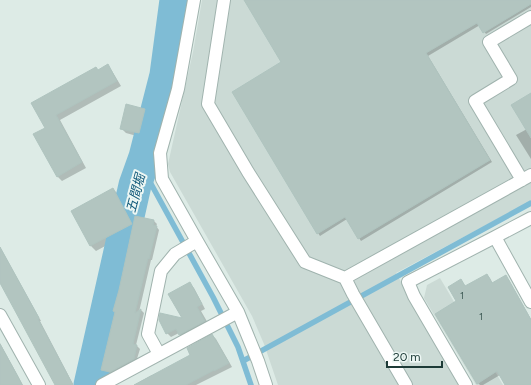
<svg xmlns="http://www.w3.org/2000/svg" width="531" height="385" viewBox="0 0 531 385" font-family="Figtree,'Noto Sans JP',sans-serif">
<rect width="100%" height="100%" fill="#ddebe6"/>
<path fill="#cbdad5" d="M202,0H531V201L396,273L459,385H278L264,344L252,316L170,172L168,164L193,52Z
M440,278L503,385H476L424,298L427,285Z"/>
<path fill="#0003" d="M245,0H531V7L486,34L480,25L428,56L492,162L361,241L359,238L347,219L320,236L318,233L283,62Z
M108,66L112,71L121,86L60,120L86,168L62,181L57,176L46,128L32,103Z
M531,96V159L516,135L527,129Z
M144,109L149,114L144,138L126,133L121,128Z
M113,189L118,194L134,225L154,221L157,224L156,226L159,230L152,260H151L139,312L141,310L144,313L136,345L140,349L136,362L114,375L105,373L102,370L133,231L96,251L91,246L72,211Z
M0,247L41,321H40L73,384L72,385H57L0,281Z
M487,275L490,278L493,284L506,277L509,280L531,319V385H506L500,375L483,385H480L478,383L458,301L461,280L466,287Z
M190,284L194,288L205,309L201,311L209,325L184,339L179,333L171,337L167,333L184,320Z
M212,335L216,339L232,367L196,385H134L152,375L153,376L192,355Z
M0,343L23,385H5L0,377Z"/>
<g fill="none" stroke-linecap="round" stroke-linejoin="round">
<path stroke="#7fbcd5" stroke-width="5.5" d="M145,157V169L150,182L213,297L238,347L251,385
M243,361L531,203"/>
<path stroke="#7fbcd5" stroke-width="33" d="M90,385L135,185L145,157L166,75L176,0"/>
</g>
<path fill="#b2c5c0" stroke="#afc4bf" d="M244,0H531V4L483,33L477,23L426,53L490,160L358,239L345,217L317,234L232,92L281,62Z
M108,64L117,81L56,115L82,162L57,177L33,134L45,128L31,103L96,67L98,70Z
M531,93V138L511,105Z
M126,104L145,109L139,133L120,129Z
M113,188L132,224L90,246L71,211Z
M135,216L154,220L153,225L157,226L149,259L148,258L135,313L141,309L133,344L137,345L134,359L110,372L101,370L115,312L113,311L119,290Z
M0,247L39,318L38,319L73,385H55L20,320L0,283Z
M487,274L492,283L506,275L531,320V385H505L497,371L477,384L435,314L456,301L448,287L461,279L465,286Z
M190,282L202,304L197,307L205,321L179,335L176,329L166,334L159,320L160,313L182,318L168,294Z
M212,334L229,363L214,371V370L186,385H134L190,355L187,348Z
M0,344L17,375L22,385H0Z"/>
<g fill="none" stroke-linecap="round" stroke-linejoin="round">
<defs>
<path id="minor" d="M194,0L178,89L160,153L162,179L197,241L238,312L258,361L266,385
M224,0L208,104L248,172L305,262L345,278L353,294L406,385
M522,180L475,101L511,79L489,42L531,17
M531,218L495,237L531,302
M345,278L531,175
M0,315L39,385
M159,354L148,334L161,271L175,254L197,241
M102,385L238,312
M466,385L414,296L408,282L495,237"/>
</defs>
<use href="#minor" stroke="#a0b3ae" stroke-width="14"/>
<use href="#minor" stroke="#fff" stroke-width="12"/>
</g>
<g text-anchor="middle" stroke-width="4" stroke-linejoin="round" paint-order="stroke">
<g font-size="10" fill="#425e59">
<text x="462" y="299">1</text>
<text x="481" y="320">1</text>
</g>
<g font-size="13" font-style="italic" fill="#135b7b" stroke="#edf7f4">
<text transform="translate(135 193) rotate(-75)" y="5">五間堀</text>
</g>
</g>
<path d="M387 361v6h55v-6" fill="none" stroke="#1d3b37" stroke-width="2"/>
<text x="393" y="361" font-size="12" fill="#1d3b37" stroke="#edf7f4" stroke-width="3" paint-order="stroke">20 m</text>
</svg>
